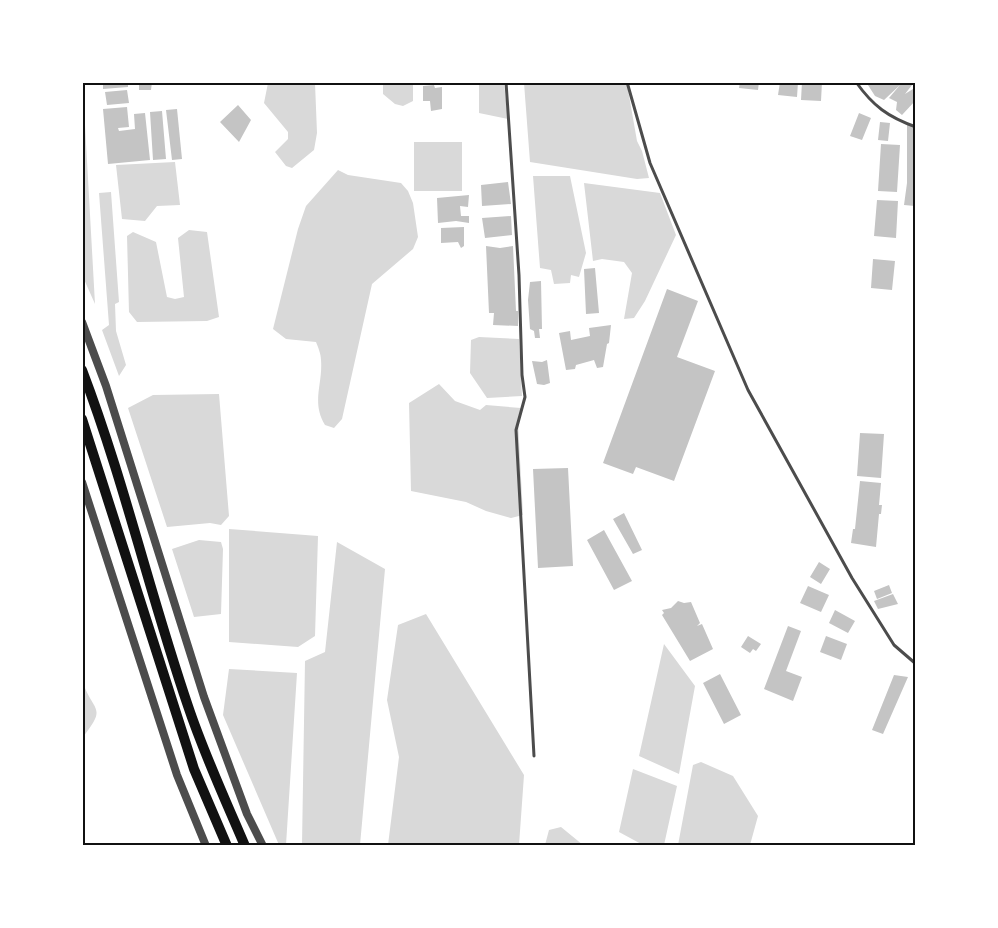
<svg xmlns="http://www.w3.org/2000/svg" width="998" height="928" viewBox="0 0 998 928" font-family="'Open Sans',sans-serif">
<rect width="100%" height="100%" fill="#fff"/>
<path fill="#d9d9d9" d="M620,82L627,84L637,141L642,151L649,178L637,179L530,162L524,83Z
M268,83H315L317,133L314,150L292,168L286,166L275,152L288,139V132L264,103Z
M383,83H413V101L403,106L395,104L383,94Z
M479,83H504L508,119L479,113Z
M82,89H83L95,304L83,277Z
M414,142H462V191H414Z
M175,162L180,205L157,206L145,221L122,219L116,165Z
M338,170L348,175L401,183L408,191L413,203L418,237L413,249L372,284L342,419L334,428L325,425C311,402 323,384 321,360C321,354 318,347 316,342L286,339L273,329L298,229L306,206Z
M533,176H570L586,253L579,277L571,275L570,283L554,284L551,270L540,268Z
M584,183L660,193L676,235L645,301L634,318L624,319L632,273L624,262L602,259L593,261Z
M111,192L119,302L115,304L116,331L126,365L119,376L102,330L109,325L99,193Z
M189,230L207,232L219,317L207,321L137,322L129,312L127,236L133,232L156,242L167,297L175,299L184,297L178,238Z
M479,337L519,339L522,396L487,398L470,373L471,340Z
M439,384L455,401L480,410L486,405L521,408L518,422L523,515L511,518L486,511L466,502L411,491L409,403Z
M219,394L229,516L221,525L210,523L167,527L128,408L153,395Z
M229,529L318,536L315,636L298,647L229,642Z
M199,540L221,542L223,549L221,614L194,617L172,549Z
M337,542L385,569L360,845H302L305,661L325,652Z
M426,614L524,775L519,845H388L399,757L387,700L398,625Z
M664,644L695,686L679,774L639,756Z
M229,669L297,673L286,845H279L223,715Z
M83,683C94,713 107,706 83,737Z
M701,762L733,776L758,816L750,845H678L693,765Z
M633,769L677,786L664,845H643L619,832Z
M561,827L583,845H545L549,830Z"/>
<path fill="#c4c4c4" d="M103,82H128V87L103,89Z
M139,82H152L151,90H139Z
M740,82H759L758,90L739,88Z
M780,82H798L797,97L778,95Z
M802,82H822L821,101L801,100Z
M866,82H902L912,85L905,94L913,89L915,94V101L902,115L896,110L897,102L889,98L900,85L884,100L875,96Z
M434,85L435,88L442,87V109L431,111L430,101H423V86Z
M127,90L129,103L107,105L105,92Z
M238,105L251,120L239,142L220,122Z
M127,107L129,127L118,128L119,131L135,129L134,114L145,113L150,160L108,164L103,109Z
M177,109L182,159L172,160L166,110Z
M162,111L166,159L153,160L150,112Z
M859,113L871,118L862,140L850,136Z
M880,122L890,123L888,141L878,140Z
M907,124L915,127V206L904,205L907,183Z
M881,144L900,145L897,192L878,191Z
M508,182L511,204L482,206L481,185Z
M469,195L468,207L460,206L461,216H469V223L456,221L438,223L437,198Z
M877,200L898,201L896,238L874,236Z
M511,216L512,235L485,238L482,218Z
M464,227V246L461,248L458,242L441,243V228Z
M486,246L500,248L513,246L516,311H518V326L493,325L494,313H489Z
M873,259L895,261L892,290L871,288Z
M595,268L599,313L586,314L584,269Z
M541,281L542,329H539L540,338H535L534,331L530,329L528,300L530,282Z
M667,289L698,301L677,357L715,371L674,481L636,467L633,474L603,463Z
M611,325L609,343L607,344L603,367L597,368L594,360L576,365L575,369L566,370L559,333L570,331L571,340L590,336L589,328Z
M547,360L550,383L544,385L537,384L532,361L542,362Z
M860,433L884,434L881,478L857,476Z
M568,468L573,566L538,568L533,469Z
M860,481L881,483L879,505H882L881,514H879L876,547L851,543L853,529H855Z
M624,513L642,550L633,554L613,519Z
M604,530L632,581L614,590L587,540Z
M819,562L830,569L821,584L810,577Z
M889,585L892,593L877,599L874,591Z
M808,586L829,595L821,612L800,603Z
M893,594L898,604L878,609L874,601Z
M678,601L684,603L691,602L700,623L697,626L702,624L713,649L690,661L662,615L664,613L662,610L671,608Z
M835,610L855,621L848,633L829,623Z
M788,626L801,631L786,671L802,677L793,701L764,689Z
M748,636L761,644L756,651L753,649L750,653L741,647Z
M826,636L847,644L841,660L820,652Z
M720,674L741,715L724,724L703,683Z
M894,675L908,677L883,734L872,730Z"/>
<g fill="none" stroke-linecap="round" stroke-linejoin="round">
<path stroke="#4c4c4c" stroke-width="3" d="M506,82L519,275L522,375L525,397L516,430L534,756
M627,82L650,163L748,390L852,578L894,645L916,664
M856,82C873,106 888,117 916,127"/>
<path stroke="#4c4c4c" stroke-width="8" d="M82,322L106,386L204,697L247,814L263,846
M82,482L177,775L206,846"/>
<path stroke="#111" stroke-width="10" d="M82,370C124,480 150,595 188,706C204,754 225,799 245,846
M82,419L194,769L227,846"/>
</g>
<rect width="998" height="928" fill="none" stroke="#ffffff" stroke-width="168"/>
<rect x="84" y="84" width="830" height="760" fill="none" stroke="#111" stroke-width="2"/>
</svg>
